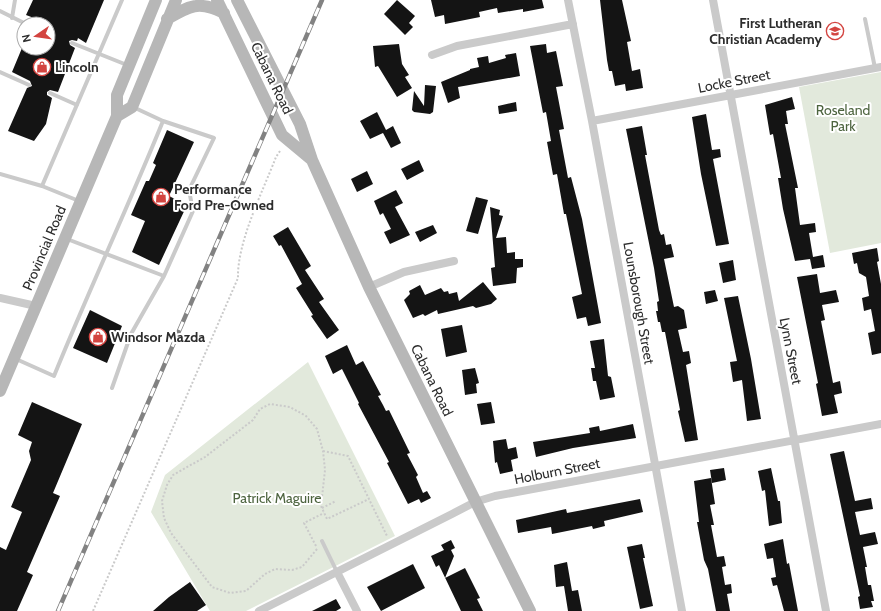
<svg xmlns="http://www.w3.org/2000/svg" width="881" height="611" viewBox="0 0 881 611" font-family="Cabin,sans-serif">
<rect width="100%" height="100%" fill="#fff"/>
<path fill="#e2e9dc" d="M881,72V243L830,253L799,87Z
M308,362L395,536L246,611H210L151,512L165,475Z"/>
<path fill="#141414" d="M33,0H104L86,43L78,38L77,41L72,40L69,41L70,45L75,48L58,92L50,90L47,92V95L52,98L46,124L34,141L8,131L27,88L32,86L30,81L12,72L22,48H48V24H32L34,18L26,15Z
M397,0L415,16L409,23L413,27L405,35L384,14Z
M431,0H542L544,8L523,12V9L498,13L497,8L479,12L480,17L445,24L444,15L435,17Z
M600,0H622L631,41L627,42L632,71L640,69L643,88L626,91L625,84L615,86L612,71H609L607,60Z
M399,44L402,64L409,75L405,77L412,88L397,97L378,66L375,67L373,46Z
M546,44L547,53L556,51L563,86L556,87L564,129L559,130L568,178L571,177L582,219L601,323L588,326L586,317L577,319L572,297L582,294L566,214H564L557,174L553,175L547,142L551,141L546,112L543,113L530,46Z
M516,53L520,76L458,87L460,98L448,103L441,82L470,70V69L479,67L477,58L488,56L489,63L506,58L505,55Z
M425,85L436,86L433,112L430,114L414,112L412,110L414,91L424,106Z
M792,97L795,109L786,111L788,124H785L798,188H795L800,225L815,223L816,232L809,233L813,257L823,255L825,267L812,269L810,259L795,261L783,209L778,178H781L773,134L770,135L765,105Z
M516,102L517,111L499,114L498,106Z
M377,112L386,130L393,126L401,143L391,148L383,133L370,139L360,121Z
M706,114L712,150L720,149L721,157L713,159L729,244L716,246L701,174L692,117Z
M642,126L647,155H645L659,230L661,235L664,234L666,245L671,244L674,257L664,259L674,307L678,306L684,310L687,328L678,330L683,352L689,351L691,363L686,365L698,440L685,442L678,411L680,410L665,332H662L660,322H658L656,311H658L657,302L659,301L654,268L626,129Z
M167,130L194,142L169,196L187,205L159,265L132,252L145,221L131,215L146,181H149L156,165L153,163Z
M419,160L424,171L407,180L401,169Z
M367,171L373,184L357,192L351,179Z
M396,190L403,203L395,207L410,235L390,244L384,232L391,229L383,213L380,215L374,201Z
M476,197L488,200L478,234L466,231Z
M490,207L500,210L499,215L503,216L496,238L506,237L507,253L515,252V259H523V267L517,268L516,283L493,286L491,268L495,267Z
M433,225L437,233L420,242L415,232Z
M288,227L311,266L305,270L324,299L319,302L339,330L327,339L311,316L313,315L296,288L302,284L281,245L279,246L273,236Z
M877,248L879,261L877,262L881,284V353L872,355L868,333L875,331L871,309L864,311L862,298L869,296L866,277L859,273L857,263L854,264L852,253Z
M733,260L736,280L723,283L719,263Z
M817,274L820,293L836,290L839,302L822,305L825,320L821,321L833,383L840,381L842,393L834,395L838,413L822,416L816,384L818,383L797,277Z
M483,282L497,299L491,304L476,308L473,306L438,314L437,310L425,316L423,314L413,318L404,300L410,294L409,291L420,285L425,295L441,288L444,292L448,291L449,294L457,292L459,301Z
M715,290L718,301L706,304L704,292Z
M738,296L751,359L761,419L747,421L742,380L733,382L730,362L737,361L724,298Z
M90,310L122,326L107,363L73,348Z
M462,325L467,352L446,357L441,329Z
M604,339L608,376L611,377L615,397L600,400L596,381H593L591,368H595L590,341Z
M347,345L356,365L363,361L381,395L378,396L383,405L386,411L389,410L410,453L407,454L418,475L416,477L423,493L427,491L431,498L421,503L419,499L408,504L387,463L389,462L358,404L359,403L342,369L333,374L325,356Z
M475,368L479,383L476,384L477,393L465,395L462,370Z
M32,402L82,424L53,493L60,496L27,572L33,575L17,611H0V547L6,550L22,512L11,507L31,460L29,451L32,442L18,435Z
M491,402L495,423L481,425L477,404Z
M633,424L636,438L573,448L536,457L533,442L590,433L589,428L599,426L600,431Z
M506,439L508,449L516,447L518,458L511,460L513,471L500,474L497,462L495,463L493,441Z
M844,451L855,501L871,498L873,509L855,512L860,535L875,532L878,544L863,547L867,567H865L868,585H871L874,601H871L873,607L860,609L858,597L860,596L830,454Z
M724,468L726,480L712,483L710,470Z
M771,468L778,501H780L782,523L769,526L765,490L762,491L758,471Z
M711,478L715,504L710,505L714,525H711L717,557L724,556L726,566L722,567L725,585L731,584L732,593L727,594L730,611H716L708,569L704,560L697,522H699L694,481Z
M640,499L643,512L604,521L605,526L593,529L592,526L552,534L551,527L518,533L516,520L566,509L567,513Z
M783,539L787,564L789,563L798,611H784L777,585L773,586L771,578L776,577L773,558L767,559L764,544Z
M451,540L455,548L451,550L454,556L445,578L465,568L480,598L477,599L483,611H461L439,565L436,567L431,556L444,550L441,545Z
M642,544L645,558H643L653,606L640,609L627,547Z
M567,562L572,591L578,590L582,611H568L564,586L556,587L554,565Z
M413,564L425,588L381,611L367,587Z
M190,582L206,605L197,611H153L169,597Z
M336,599L341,608L336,611H312Z"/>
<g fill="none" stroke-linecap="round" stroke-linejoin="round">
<path stroke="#cacaca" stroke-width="2" stroke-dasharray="2 2" stroke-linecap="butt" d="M323,451L348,456L387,536
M322,508L336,501
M316,546L304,523L324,513
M317,549L302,567L292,570L275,569L265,574L246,591L230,593L212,587L171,533L164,518L162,501L167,485L173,475L205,457L253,420L260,409L270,404L290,407L306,416L317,429L323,451L325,470L321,506L327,519L369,499
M93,611L238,278C237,242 263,191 276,157L280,151"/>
<path stroke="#cacaca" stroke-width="4" d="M0,11L26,24
M12,18L15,0
M865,19L875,68
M72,43L127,65
M0,72L29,85
M50,93L77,105
M0,174L42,186L79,201
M42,186L122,0
M67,239L164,276
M16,359L54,376C89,290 128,207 163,121
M112,388L131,334L164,276L193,211L189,190L214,138L163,121L133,107
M322,541L337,572"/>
<path stroke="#cacaca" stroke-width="8" d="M568,0L592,121L682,611
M713,0L826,611
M432,55L457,46L573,24
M592,121L881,67
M369,287L404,272L454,261
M0,298L36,306
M337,572L357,611
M259,611L452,514L475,502L495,496L881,424"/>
<path stroke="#b7b7b7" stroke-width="12" d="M217,0L282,135L312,160
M237,0L300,124L312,160L369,287L530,611
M167,19C189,6 199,0 224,13
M117,116L132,107L176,0
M0,391L117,116V95L156,0"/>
<defs>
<path id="rail" d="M58,611L322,0"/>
</defs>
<use href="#rail" stroke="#828282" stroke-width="4.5"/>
<use href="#rail" stroke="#fff" stroke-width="3" stroke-dasharray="9" stroke-linecap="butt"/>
</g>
<defs>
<symbol id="school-ring" viewBox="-11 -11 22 22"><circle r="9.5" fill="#fff" stroke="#d34440" stroke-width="1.5"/><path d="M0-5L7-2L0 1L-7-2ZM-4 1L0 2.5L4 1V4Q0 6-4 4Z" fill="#d34440"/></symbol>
<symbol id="shop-ring" viewBox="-11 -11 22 22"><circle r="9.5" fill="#fff" stroke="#d34440" stroke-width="1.5"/><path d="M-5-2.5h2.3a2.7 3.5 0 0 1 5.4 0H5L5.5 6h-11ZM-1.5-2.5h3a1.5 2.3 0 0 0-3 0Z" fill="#d34440"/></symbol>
</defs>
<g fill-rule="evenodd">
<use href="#school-ring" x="825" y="21" width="20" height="20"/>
<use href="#shop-ring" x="32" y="57" width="20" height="20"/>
<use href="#shop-ring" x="151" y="187" width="20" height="20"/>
<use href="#shop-ring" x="88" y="327" width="20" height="20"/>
</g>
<g text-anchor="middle" stroke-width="4" stroke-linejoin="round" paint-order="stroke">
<g font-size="14" font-weight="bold" fill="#2d2d2d" stroke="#fff" text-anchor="start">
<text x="822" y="28" text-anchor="end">First Lutheran<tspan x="822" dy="16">Christian Academy</tspan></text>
<text x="55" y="72">Lincoln</text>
<text x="174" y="194">Performance<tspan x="174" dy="16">Ford Pre-Owned</tspan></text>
<text x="111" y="342">Windsor Mazda</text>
</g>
<g font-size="14" fill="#2d2d2d" stroke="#fff">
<text transform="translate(272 78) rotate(64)" y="5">Cabana Road</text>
<text transform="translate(734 81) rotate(-11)" y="5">Locke Street</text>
<text transform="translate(44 248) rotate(-67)" y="5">Provincial Road</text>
<text transform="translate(639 303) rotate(80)" y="5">Lounsborough Street</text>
<text transform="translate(791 351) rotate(79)" y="5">Lynn Street</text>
<text transform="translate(432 380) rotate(64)" y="5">Cabana Road</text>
<text transform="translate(557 471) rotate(-11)" y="5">Holburn Street</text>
</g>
<g font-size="14" fill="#4d643f" stroke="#fff">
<text x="843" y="115">Roseland<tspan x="843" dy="16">Park</tspan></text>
<text x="277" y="503">Patrick Maguire</text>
</g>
</g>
<g transform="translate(36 36) rotate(257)"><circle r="19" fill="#ffffff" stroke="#ababab"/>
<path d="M0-3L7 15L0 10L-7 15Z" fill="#d34440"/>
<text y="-6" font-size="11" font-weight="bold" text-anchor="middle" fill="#2d2d2d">N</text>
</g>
</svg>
